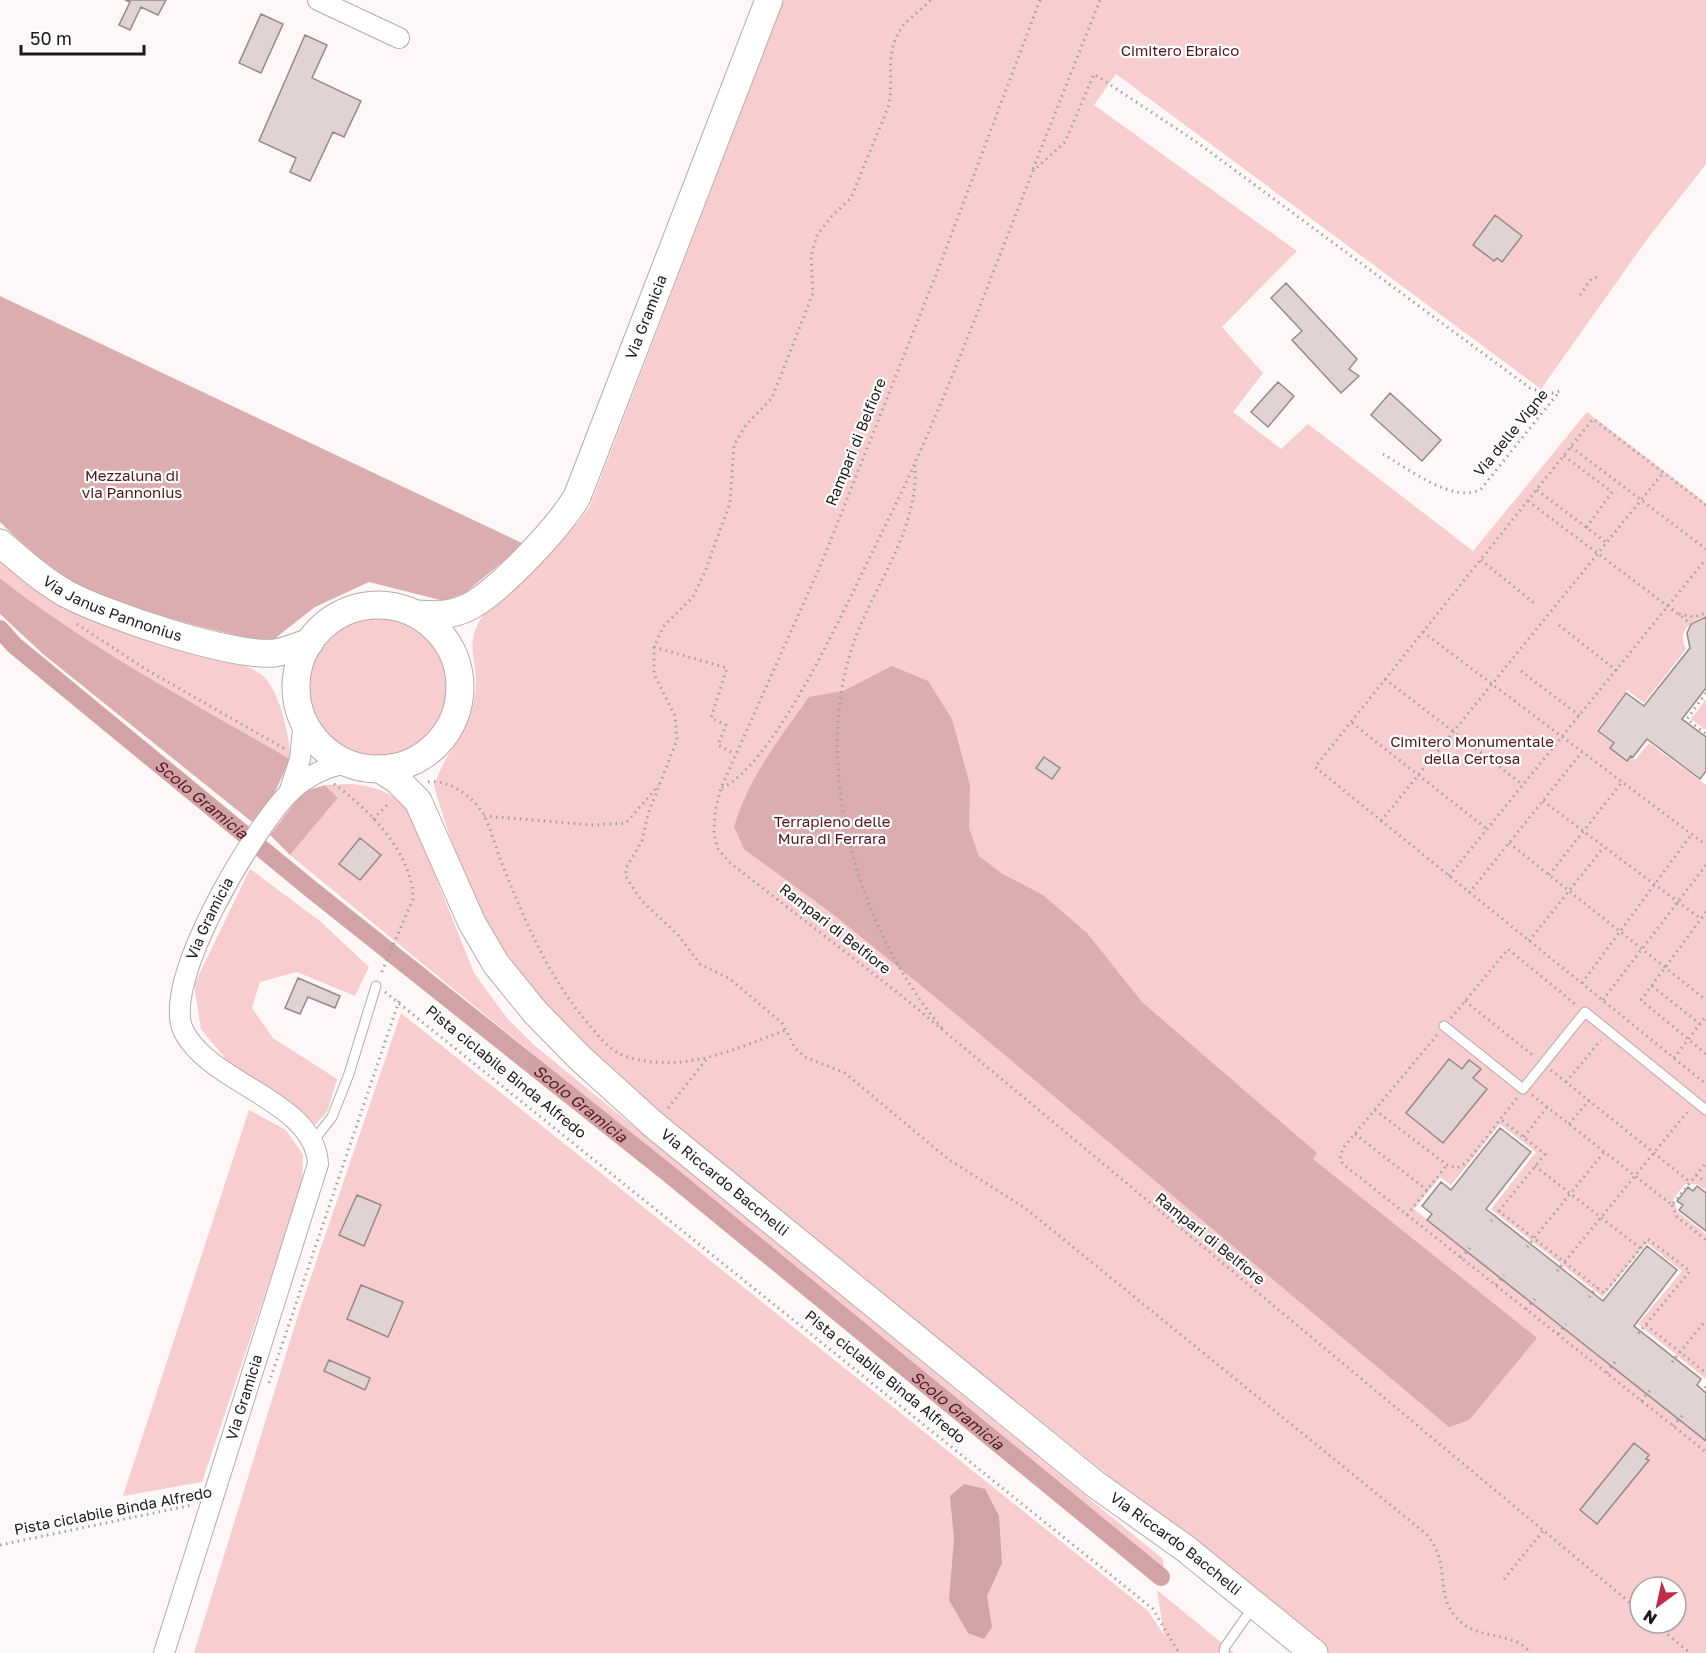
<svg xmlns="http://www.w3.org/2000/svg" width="1706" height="1653" viewBox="0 0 1706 1653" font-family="'Golos Text',sans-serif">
<rect width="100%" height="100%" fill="#fdf7f7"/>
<path fill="#f7cdcf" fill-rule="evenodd" d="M784,0H1706V164L1648,238L1541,389L1116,74L1094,105L1297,251L1222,327L1263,373L1233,412L1281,449L1308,424L1473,551L1587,412L1706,503V617C1690,620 1677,632 1686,649L1644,703L1627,690L1596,731L1635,760L1649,743L1706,785V1190L1697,1184H1685L1673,1199L1678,1212L1706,1234V1379L1638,1324L1682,1271L1647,1243L1603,1297L1491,1209L1536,1152L1500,1124L1451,1185L1440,1177L1414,1209L1706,1442V1653H1328L674,1125C622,1078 558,1029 517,973C478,918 453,851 434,786C444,753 471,729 475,694C480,655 460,648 487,609C523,577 563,546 590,506ZM1640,1587H1676V1623H1640Z
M0,559C44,588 87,622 138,638C172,648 239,655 264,677C279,690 291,740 290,759C192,702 89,648 0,578Z
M308 687a70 70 0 1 1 140 0a70 70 0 1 1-140 0Z
M1706,699V730L1691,719Z
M352,784C378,787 395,793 411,815L474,973L507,1018L534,1045L1163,1559L1164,1571L290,855L338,798L325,785Z
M250,869L320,921L369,967L355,996L297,972L260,982L252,1008L273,1038L337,1079L327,1112L315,1125L229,1063L201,1029L194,985Z
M401,1013L1148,1611L1164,1635L1157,1590L1234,1653H194L298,1315Z
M249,1110L286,1130L303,1155L302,1184L202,1482L123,1496Z"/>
<path fill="#dcadaf" d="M0,296L524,544L465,593L444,601L369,582L315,607L269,643C205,628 139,614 80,585C55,573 20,542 0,522Z
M0,578C89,648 192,702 290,759L274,794L252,822L43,654L0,614Z
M892,666L928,681L952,719L970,785L969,828L979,856L1001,873L1043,895L1087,933L1142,1002L1317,1153L1313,1159L1537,1338L1469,1420L1449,1427L945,1005L834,915L744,849L734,827C750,775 778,741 809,697L843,691Z
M325,785L338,798L290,855L270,835L303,792Z"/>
<path fill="#d2a3a6" d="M964,1484L985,1489L999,1516L1002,1563L987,1596L992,1627L984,1639L968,1633L949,1600L954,1539L950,1496Z"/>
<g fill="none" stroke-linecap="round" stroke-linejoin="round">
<path stroke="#d2a3a6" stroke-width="18" id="s1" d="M0,629L14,645L312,890L669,1174L1161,1577"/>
</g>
<path fill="#e1d2d3" stroke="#978989" stroke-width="1.5" d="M125,0H166L158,15L141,7L130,30L119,25L130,2Z
M261,14L283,24L261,73L239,63Z
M305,35L327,45L312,78L361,101L344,137L333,132L310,181L290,172L296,158L259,141Z
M1495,215L1522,236L1502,262L1497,258L1494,261L1473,245Z
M1286,283L1357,359L1349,369L1359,376L1341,393L1292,340L1302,331L1271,298Z
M1278,382L1294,396L1268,427L1251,412Z
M1390,393L1441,440L1422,461L1371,415Z
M1706,617V688L1682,719L1706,737V771L1700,779L1647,739L1633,757L1631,756L1627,761L1610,748L1614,743L1598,731L1626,693L1644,706L1690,648L1687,633L1691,624Z
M1044,757L1060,768L1052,779L1036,768Z
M360,838L381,855L360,880L339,864Z
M298,978L340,996L335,1008L308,997L300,1014L285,1008Z
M1449,1059L1462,1069L1469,1060L1481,1069L1473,1078L1487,1089L1443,1143L1406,1113Z
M1500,1128L1531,1152L1486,1209L1603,1301L1647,1246L1677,1270L1634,1326L1701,1379L1697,1385L1706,1393V1441L1427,1220L1432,1214L1422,1206L1441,1182L1451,1190Z
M1697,1186L1706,1193V1231L1679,1210L1683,1205L1677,1201L1688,1187L1693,1191Z
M357,1195L381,1205L364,1246L339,1235Z
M361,1285L403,1302L388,1337L347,1319Z
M329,1360L370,1378L365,1390L324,1371Z
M1634,1443L1649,1455L1646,1459L1649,1460L1597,1524L1580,1510Z"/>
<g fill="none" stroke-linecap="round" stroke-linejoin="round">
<defs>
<path id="service" d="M1444,1026L1523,1089L1585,1012L1706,1110
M314,1140L332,1117L349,1074L376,986
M1224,1653L1225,1647L1246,1617"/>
<g id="minor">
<path d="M318,0L399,38"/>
<path d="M289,793L300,759L304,720"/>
<path id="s2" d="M164,1653L318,1164C315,1101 212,1085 184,1032C159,984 253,830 288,794C304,778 325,767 347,763"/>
</g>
<g id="secondary">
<path id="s3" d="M0,543C21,561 41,579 65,593C105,615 231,657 275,653C287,651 299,646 310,642"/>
<circle cx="378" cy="687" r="82"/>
<path id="s4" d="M416,614C432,615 446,616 462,610C494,598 558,528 577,497L769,0"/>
<path id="s5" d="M380,769L397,780L418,801L472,923L496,964L535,1012L580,1058L654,1125L1095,1484L1186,1549L1314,1653"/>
</g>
</defs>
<use href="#service" stroke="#b8a9aa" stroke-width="11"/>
<use href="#minor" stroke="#b8a9aa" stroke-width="22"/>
<use href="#secondary" stroke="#b8a9aa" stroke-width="29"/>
<path stroke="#a49f9f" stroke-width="3" stroke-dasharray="1.5 4.5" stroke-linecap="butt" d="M930,0C923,10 910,16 902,27C884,52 894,77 889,105L851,198L831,217L817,235L811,256L813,293L772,398L746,425L734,445L730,503L706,569L693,597L663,627L654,647V674L675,716L677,740L648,814L642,841L626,868V877L641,900L678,935L700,964L730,979L782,1023L795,1048L805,1057L845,1073L948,1159L1025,1208L1425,1533C1452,1562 1434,1588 1454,1615C1470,1635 1490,1633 1512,1640C1520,1642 1526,1648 1531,1653
M1040,0L941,262L822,562L721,788L715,812L714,834L718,849L729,862L902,996L1640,1611
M1033,169L1100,0
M1580,295L1592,278L1598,277
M1571,447L1706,549
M1383,454C1407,468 1455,505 1481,489L1559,392
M1564,456L1612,492L1586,528
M915,465C919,525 880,577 858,631C807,758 856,927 942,1028
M1537,490L1607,543
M1528,501L1694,626
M1706,505L1593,419L1315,767L1706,1084
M1481,560L1534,603
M1679,614L1694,617L1706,613
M77,624L147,670L285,749
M1559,625L1617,671
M1423,632L1706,845
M654,647L727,668L711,718L726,725L718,745L735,754
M1521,671L1580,716
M1385,679L1523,785
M1706,693L1687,719L1706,734
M1352,723L1487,829
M428,782C449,779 474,797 484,815C492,831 496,850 503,866C526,924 549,978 590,1026C601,1039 611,1052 628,1057C684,1074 735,1049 786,1030
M334,784C369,809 413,854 413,899L380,976
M722,788C771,764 829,640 854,590C874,547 896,506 915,463C958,367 994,268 1033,171L1065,142L1094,74L1198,143L1530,388L1549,394L1560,391
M1543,801L1701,919
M484,816L593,825L626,823L659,785
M373,819L389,803
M1381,821L1663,473
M1509,843L1706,1000
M1549,875L1622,782
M1449,876L1706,559
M1469,893L1582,752
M1706,912L1641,1000L1706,1054
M1529,941L1604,847
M1582,983L1691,835
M1652,986L1700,1024
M385,992L1153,1609L1179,1653
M1603,1000L1706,865
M1465,1001L1535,1057
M1451,1018L1508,949L1575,1004
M1437,1035L1343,1148L1340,1159L1343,1164L1706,1452
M1674,1058L1706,1016
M1551,1070L1690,1182
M1566,1082L1601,1040
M1532,1095L1672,1205L1706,1163
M668,1108L706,1060
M1375,1110L1447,1165L1457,1168L1466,1163L1517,1098
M1569,1124L1589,1100
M1355,1134L1427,1190
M1524,1137L1547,1107
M1535,1166L1640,1248
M1696,1175L1706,1182
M1672,1205L1676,1216L1706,1240
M1499,1211L1545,1154L1500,1119
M1407,1215L1447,1165
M1491,1221L1499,1211L1604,1293L1648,1239L1690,1271L1638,1334
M1527,1247L1604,1152
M1461,1258L1471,1247
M1557,1271L1689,1110
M1496,1285L1504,1275
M1589,1297L1597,1287
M1526,1309L1535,1299
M1646,1325L1706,1373
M1558,1334L1566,1324
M1672,1362L1706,1320
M1607,1373L1615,1362
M269,1383L399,1001
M1705,1388L1706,1386
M1641,1401L1650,1390
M1673,1426L1682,1416
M0,1545L192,1505
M1504,1579L1543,1531
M1654,1623L1690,1653"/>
<use href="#service" stroke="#fff" stroke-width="9"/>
<use href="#minor" stroke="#fff" stroke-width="20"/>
<use href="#secondary" stroke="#fff" stroke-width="27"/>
</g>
<g text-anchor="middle" stroke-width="4.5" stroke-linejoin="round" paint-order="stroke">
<g font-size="15" fill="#4e151e" stroke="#fff">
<text x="1180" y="56">Cimitero Ebraico</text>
<text x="132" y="481">Mezzaluna di<tspan x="132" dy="17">via Pannonius</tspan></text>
<text x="1472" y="747">Cimitero Monumentale<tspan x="1472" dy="17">della Certosa</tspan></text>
<text x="832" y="827">Terrapieno delle<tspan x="832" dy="17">Mura di Ferrara</tspan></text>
</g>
<g font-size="15" fill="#1e1919" stroke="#fff">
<text dy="5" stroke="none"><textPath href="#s4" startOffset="402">Via Gramicia</textPath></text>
<text transform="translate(1511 433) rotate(-51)" y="5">Via delle Vigne</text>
<text transform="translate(856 442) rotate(-68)" y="5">Rampari di Belfiore</text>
<text dy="5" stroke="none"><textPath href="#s3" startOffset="132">Via Janus Pannonius</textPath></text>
<text dy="5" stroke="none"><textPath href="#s2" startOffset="826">Via Gramicia</textPath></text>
<text transform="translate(835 929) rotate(38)" y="5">Rampari di Belfiore</text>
<text transform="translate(506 1072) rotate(39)" y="5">Pista ciclabile Binda Alfredo</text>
<text dy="5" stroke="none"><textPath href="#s5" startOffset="548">Via Riccardo Bacchelli</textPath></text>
<text transform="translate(1210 1239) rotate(39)" y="5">Rampari di Belfiore</text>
<text transform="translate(885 1377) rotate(39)" y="5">Pista ciclabile Binda Alfredo</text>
<text dy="5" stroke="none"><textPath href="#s2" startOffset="268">Via Gramicia</textPath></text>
<text transform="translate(113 1511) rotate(-11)" y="5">Pista ciclabile Binda Alfredo</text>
<text dy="5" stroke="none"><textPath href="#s5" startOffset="1126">Via Riccardo Bacchelli</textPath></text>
</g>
<g font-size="16" font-style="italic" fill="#531a22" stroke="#fff">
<text dy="6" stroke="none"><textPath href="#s1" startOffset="264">Scolo Gramicia</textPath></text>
<text dy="6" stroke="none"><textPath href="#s1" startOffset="750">Scolo Gramicia</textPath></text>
<text dy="6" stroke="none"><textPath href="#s1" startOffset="1236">Scolo Gramicia</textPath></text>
</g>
</g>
<g transform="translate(1658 1605) rotate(213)"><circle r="28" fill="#ffffff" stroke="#a5a3a3" stroke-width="1.5"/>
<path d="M0-4.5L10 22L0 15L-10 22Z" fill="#be2d4a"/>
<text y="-9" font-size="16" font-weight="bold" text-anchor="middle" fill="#1e1919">N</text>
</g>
<path d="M21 45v9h123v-9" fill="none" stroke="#1e1919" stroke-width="3"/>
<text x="30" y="45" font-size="18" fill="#1e1919" stroke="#ffffff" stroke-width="4.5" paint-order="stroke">50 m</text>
</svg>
